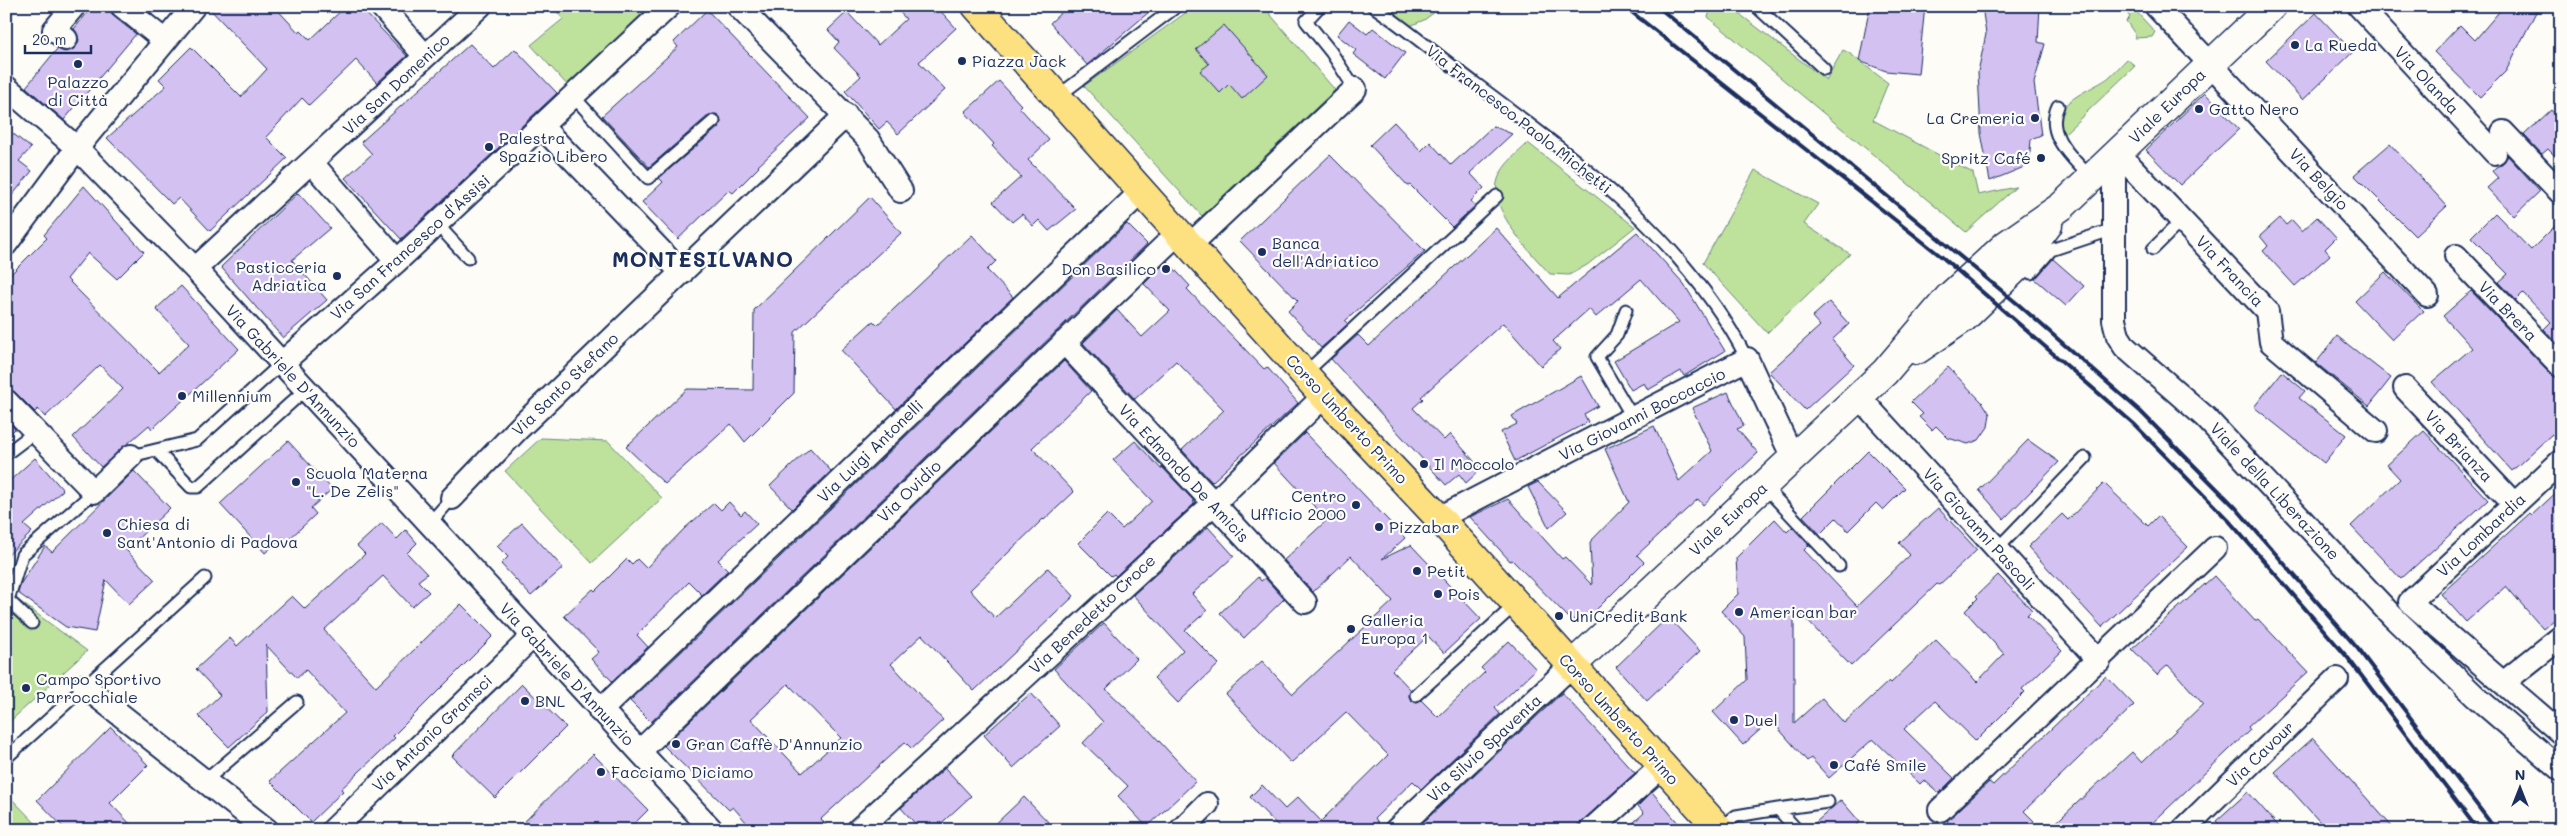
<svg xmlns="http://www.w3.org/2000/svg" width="2567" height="836" viewBox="0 0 2567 836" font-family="Mali,sans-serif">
<rect width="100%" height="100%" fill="#fdfcf7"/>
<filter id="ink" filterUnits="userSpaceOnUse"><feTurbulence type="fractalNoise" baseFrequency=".02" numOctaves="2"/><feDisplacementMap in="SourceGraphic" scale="10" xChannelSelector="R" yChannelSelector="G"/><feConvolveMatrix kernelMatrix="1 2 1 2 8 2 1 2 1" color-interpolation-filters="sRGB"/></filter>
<g filter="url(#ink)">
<path fill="#bee29c" stroke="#6c887d" d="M552,6H658L569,87L531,45L563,19Z
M1195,6H1263L1335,90L1202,216L1084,86Z
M1380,6H1443L1424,20L1405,28Z
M1712,6H1729L1826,80L1843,50L1849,53L1888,83L1873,120L1973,173L1978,195L2016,187L1966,232L1708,17Z
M2121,6H2131L2155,32L2152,37L2135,38V34L2126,21L2130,17Z
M2127,59L2135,66L2064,134C2041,106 2092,90 2108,78C2115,72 2121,65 2127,59Z
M1528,143L1635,227L1587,265L1569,275L1550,274C1531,253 1487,209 1498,179C1503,164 1517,154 1528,143Z
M1755,170L1818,204L1804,224L1850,254L1767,333L1703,263Z
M541,438L608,441L662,498L592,563L505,471Z
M6,591L87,651L6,725Z
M6,793L42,830H6Z"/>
<path fill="#82d3d9" stroke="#5991a8" d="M6,6H13L12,20L6,27Z"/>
<path fill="#d3c1f2" stroke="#1b2f5e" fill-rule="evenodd" d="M93,6H109L113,16L136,34L64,120L26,87L57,49L65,52L76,47L79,40L74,29Z
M143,6H159L152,14Z
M207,6H274L299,33L301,31L310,40L346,6H359L407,56L377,83L356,60L309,105L302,98L266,137L287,158L210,231L179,198L172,204L107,138L166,86L159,79L191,47L241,97L267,69Z
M894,6H936L956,28L919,62L945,90L898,134L887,122L879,129L845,91L861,76L834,48L839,42L828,30L847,12L878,45L906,19Z
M1068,6H1156L1087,65L1050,23Z
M1870,6H1925L1918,74L1886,71L1859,61Z
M1982,6H2040L2038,42L2045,44L2034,83L2041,135L2031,139L2029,165L1990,181L1981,133L1978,72L1986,34Z
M2504,6H2539L2506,71L2480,97L2434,52L2460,25L2475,40Z
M707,10L810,118L758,166L759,167L733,193L729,190L678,239L642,202L663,182L659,178L719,127L721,123L720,117L716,114L709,115L649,167L602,116L678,47L674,42Z
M2316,13L2353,52L2303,100L2266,61Z
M1349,20L1367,34L1373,28L1405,53L1385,79L1353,54L1356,50L1337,35Z
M1224,25L1268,75L1242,99L1229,84L1220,93L1200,71L1209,64L1196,49Z
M470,44L494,69L515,49L557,93L401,239L345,178L372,154L361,142Z
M999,81L1021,105L1019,107L1049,140L1028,160L1076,209L1049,231L1039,220L1033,226L1022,214L1012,222L993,202L1021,177L992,146L994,144L965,112Z
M2205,93L2239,129L2180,185L2146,150Z
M2551,110L2561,121V162L2548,149L2542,154L2524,135Z
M1394,122L1421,151L1430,142L1451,165L1493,126L1512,134L1470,173L1484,188L1471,201L1475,206L1452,227L1410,185L1408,186L1370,145Z
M6,128L31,148L19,161L32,171L6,203Z
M2390,144L2447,206L2415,236L2354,175Z
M1330,155L1425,251L1345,321L1348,324L1321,348L1288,311L1298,301L1240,241Z
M2508,156L2540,191L2514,216L2487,188L2498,178L2492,171L2504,162Z
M84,186L144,252L117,279L88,253L67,279L159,372L189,344L156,309L181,286L239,349L152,429L149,425L101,467L73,437L123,389L100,365L45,417L38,409L35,412L15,392L6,388V279L47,238L44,235Z
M298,193L330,228L292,260L327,300L283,338L221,267Z
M870,197L901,233L795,332L794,393L745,442L731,424L665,484L626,447L687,389L753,390L754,310Z
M2495,213L2531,250L2561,220V347L2544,329L2551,322L2523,293L2516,300L2499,282L2508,274L2471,237Z
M2317,217L2336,238L2325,249L2330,255L2295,286L2263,251L2268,246L2260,236L2280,218L2286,225L2292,220L2302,231Z
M1127,224L1147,244L651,722L630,701Z
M1496,228L1558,298L1637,232L1684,284L1725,351L1684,376L1681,371L1648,390L1644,383L1631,390L1614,361L1679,322L1641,279L1596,317L1589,309L1553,341L1560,349L1541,366L1503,323L1421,397L1423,399L1413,408L1444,440L1450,434L1481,469L1466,483L1459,474L1446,485L1331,359L1358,335L1369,346Z
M972,235L996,261L987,270L1013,297L896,409L841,350L873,321L877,325Z
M2053,259L2084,286L2066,306L2035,279Z
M1167,261L1190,286L1187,289L1264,369L1267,367L1298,403L1212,482L1182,450L1224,410L1176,361L1135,399L1083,343L1117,310L1142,337L1170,311L1144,284Z
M2385,272L2423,311L2392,340L2355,301Z
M2471,291L2552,375L2561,379V444L2552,434L2512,471L2432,382L2472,348L2443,316Z
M1829,302L1849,324L1832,340L1854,365L1805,410L1769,372L1820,326L1812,317Z
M2337,336L2391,378L2369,406L2316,363Z
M1064,361L1091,391L1032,448L1074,492L1044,520L1043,519L970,590L995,618L1048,568L1074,596L974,691L922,635L891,664L943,720L912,749L905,742L821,819L830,830H753L733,807L729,810L664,746ZM788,684L841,738L802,773L751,719Z
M1948,367L1983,403L1990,414L1988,427L1979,440L1968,444L1948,438L1936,426L1932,430L1919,417L1923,414L1911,402Z
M2282,372L2305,391L2299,398L2346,435L2324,463L2254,407Z
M1581,376L1598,406L1584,414L1588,422L1515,461L1501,432L1517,424L1512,416Z
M1728,392L1744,426L1737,429L1758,453L1703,505L1698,499L1637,555L1644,562L1591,615L1571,620L1512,560L1510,561L1470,517L1508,499L1562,559L1565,557L1592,585L1590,542L1629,502L1605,449L1654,426L1679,481L1712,451L1692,408Z
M6,420L15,429L6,438Z
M2424,431L2488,500L2401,579L2351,526L2400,479L2387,465Z
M1305,433L1405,538L1382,559L1411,545L1481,619L1444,653L1428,636L1392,670L1411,690L1409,696L1411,700L1417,702L1421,700L1438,717L1485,672L1481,668L1509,641L1536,669L1495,708L1500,714L1421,789L1413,781L1375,818L1383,830H1282L1250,797L1262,785L1285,809L1298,797L1321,821L1388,755L1346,712L1291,763L1226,694L1262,661L1293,694L1393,601L1351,556L1313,592L1284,560L1327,520L1274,463Z
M2028,440L2059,462L2004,519L1979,490Z
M288,441L332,489L311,508L316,514L287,541L283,537L265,553L220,504Z
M1135,441L1161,469L1162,467L1193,500L1194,504L1116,576L1114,574L1111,576L1078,543L1107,514L1122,529L1152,501L1113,460Z
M810,448L831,471L792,509L770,486Z
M1868,451L1905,488L1883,510L1876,503L1848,531L1836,518L1820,534L1803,516Z
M35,458L63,490L24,525L32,532L6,557V484Z
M134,471L170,508L126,550L155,580L129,604L106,580L95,632L66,627L18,593L21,583L45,546L52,552Z
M1538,482L1567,512L1549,528L1528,487Z
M2104,483L2148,526L2158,516L2188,547L2102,627L2028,547L2062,514L2068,520Z
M2561,488V614L2543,629L2506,586L2466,622L2441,594L2530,513L2532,515Z
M729,502L741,515L745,511L757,524L718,560L728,570L702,595L689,582L637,635L648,647L612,681L591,659L599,652L564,616L593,589L595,591L627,559L632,564L637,559L646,568L685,528L714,503L721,510Z
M1938,508L1977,550L1939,585L1937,584L1851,666L1794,607V723L1822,698L1844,723L1889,681L1891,683L1936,640L1977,682L2004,654L1965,611L1978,598L1976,596L1998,575L2032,610L2027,615L2062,651L2022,689L2025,692L1976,741L1935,701L1904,729L1954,778L1939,793L1924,780L1920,784L1873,739L1829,778L1811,758L1807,761L1771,720L1743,745L1713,712L1747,680L1745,637L1721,611L1738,594L1736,558L1775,519L1787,532L1792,527L1809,545L1804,550L1857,606L1910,555L1899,543Z
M382,523L397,539L406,530L417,543L407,553L427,574L418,581L429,592L412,607L383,576L324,630L376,687L461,604L493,636L393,736L395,738L341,789L343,791L311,822L270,781L345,713L306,670L297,678L266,645L268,712L229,747L198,716L220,695L196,669L230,638L237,646L292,596L305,609L365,554L357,546Z
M522,523L563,568L531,596L501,564L508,557L497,546Z
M1208,527L1234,556L1192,594L1207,611L1185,630L1219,664L1178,703L1154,678L1183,650L1133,595Z
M2214,576L2255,621L2258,619L2308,672L2248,727L2250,730L2145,830H2048L2132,752L2142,763L2203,704L2168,665L2157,675L2132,649Z
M1258,577L1261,581L1265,578L1284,599L1244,638L1220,613Z
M1668,617L1700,651L1647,701L1616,667Z
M1104,623L1137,659L1106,689L1148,729L1196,781L1147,827L1118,796L1128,786L1083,743L1103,722L1054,669Z
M2106,676L2134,705L2024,811L2034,821L2025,830H1957L1947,821L1989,782L1993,785Z
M522,684L566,727L495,798L452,756Z
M1031,693L1060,726L1013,768L984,735Z
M1562,693L1635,773L1572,830H1415Z
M111,727L148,765L110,803L136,830H66L37,800Z
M2313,738L2395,830H2327L2275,772Z
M593,754L648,810L628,830H516Z
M945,768L971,796L934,830H921L901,808Z
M1652,792L1684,830H1625L1644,813L1638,806Z
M2248,792L2282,830H2224L2216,821Z
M1024,797L1056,830H989Z
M1841,800L1860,822L1851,830H1807Z"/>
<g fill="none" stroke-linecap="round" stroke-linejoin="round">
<defs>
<path id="lane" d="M1320,6L1306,21L1331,52L1355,89
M1373,6C1408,30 1441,58 1476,84C1578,160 1688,242 1747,359
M1756,6L1824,69
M573,96L648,178L714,121
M1057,97L1177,6
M2058,106C2044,135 2073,158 2091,178
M437,224L468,258
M2153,249L2182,220
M2031,273L2051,250L2114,229
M1626,310L1617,335L1597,357L1633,418
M1304,374L1497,196
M156,450L191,487H198L306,389
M6,454L35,432
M131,456L197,440L282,363
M1763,485L1839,566
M429,524L452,498
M1997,549L2085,458
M32,623L8,600L22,555L94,492
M1416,695L1516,604
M6,758L205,578
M205,781L297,702
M1778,809L1828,802
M1719,829L1736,816L1778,809L1797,830"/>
<path id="street" d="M122,6L165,41
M381,6L425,56
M738,6L868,139L901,191
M2156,6L2427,295
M2359,6L2495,153
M66,39L54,30L74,6
M6,87L77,148L195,269L712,830
M541,126L682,273
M2503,132L2561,193
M2118,153L2267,311L2271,342L2376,431
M2114,157V320L2118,336L2125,347L2205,417L2393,617L2476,697L2561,770
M312,163L397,261
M6,244L77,148L194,6
M1190,245L1355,89
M2456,256L2561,366
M195,269L480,6
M1064,342L1305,602
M282,363L397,261L669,6
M2405,388L2514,504
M1859,397L2099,661
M6,401L94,492L131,456
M2561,461L2410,602L2503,683L2561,637
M452,498L519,428L846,115
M1439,518L1747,359L1793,458
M2503,683L2561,733
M84,686L267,830
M600,711L1141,192
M640,751L1179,232
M1940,810L2215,548
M333,830L532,637
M858,830L1212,505L1324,396
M1181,830L1207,804
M1396,830L1571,666
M1591,830L1662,766
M2183,830L2337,679"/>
<path id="secondary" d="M1917,350L1964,318L2016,268L2048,225
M1571,666L1885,372L1949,297L2006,245L2062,206L2272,6"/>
<path id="primary" d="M976,6L1324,396L1439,518L1720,830"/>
</defs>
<use href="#lane" stroke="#1b2f5e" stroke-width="15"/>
<use href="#street" stroke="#1b2f5e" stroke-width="26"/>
<use href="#secondary" stroke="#1b2f5e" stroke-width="31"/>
<use href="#primary" stroke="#1b2f5e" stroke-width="31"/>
<use href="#lane" stroke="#fdfcf7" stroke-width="11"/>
<use href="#street" stroke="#fdfcf7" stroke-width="22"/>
<use href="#secondary" stroke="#fdfcf7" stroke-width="28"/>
<use href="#primary" stroke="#fde080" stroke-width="28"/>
<path stroke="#1b2f5e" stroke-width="4" d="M1624,6L1942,257L2134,424L2230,522L2348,658L2478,830
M1657,6L2019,305L2141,412L2236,508L2358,649L2496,830"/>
</g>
</g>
<g fill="#1b2f5e" stroke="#fdfcf7" stroke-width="2">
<circle cx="2295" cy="45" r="5"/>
<circle cx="962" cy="61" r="5"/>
<circle cx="78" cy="64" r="5"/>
<circle cx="2199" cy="109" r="5"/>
<circle cx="2035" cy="118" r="5"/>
<circle cx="489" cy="147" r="5"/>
<circle cx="2041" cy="158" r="5"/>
<circle cx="1262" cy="252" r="5"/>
<circle cx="1166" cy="269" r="5"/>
<circle cx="337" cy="276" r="5"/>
<circle cx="182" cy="396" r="5"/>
<circle cx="1424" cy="464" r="5"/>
<circle cx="296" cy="482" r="5"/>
<circle cx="1356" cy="505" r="5"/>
<circle cx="1379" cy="527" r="5"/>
<circle cx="107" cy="533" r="5"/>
<circle cx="1417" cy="571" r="5"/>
<circle cx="1438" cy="594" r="5"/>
<circle cx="1739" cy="612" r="5"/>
<circle cx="1559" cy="616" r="5"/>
<circle cx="1351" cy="629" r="5"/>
<circle cx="26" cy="688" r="5"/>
<circle cx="525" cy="701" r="5"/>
<circle cx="1734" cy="720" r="5"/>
<circle cx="676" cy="744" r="5"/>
<circle cx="1834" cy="765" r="5"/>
<circle cx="601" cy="772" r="5"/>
</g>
<g text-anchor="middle" stroke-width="4.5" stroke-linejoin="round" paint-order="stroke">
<g font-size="16" fill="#1b2f5e" stroke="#fdfcf7" text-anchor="start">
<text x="2305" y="51">La Rueda</text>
<text x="972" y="67">Piazza Jack</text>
<text x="78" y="88" text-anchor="middle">Palazzo<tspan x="78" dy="18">di Città</tspan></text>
<text x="2209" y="115">Gatto Nero</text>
<text x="2025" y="124" text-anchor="end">La Cremeria</text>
<text x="499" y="144">Palestra<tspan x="499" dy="18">Spazio Libero</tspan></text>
<text x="2031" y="164" text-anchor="end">Spritz Café</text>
<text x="1272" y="249">Banca<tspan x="1272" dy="18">dell'Adriatico</tspan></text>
<text x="327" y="273" text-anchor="end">Pasticceria<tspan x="327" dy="18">Adriatica</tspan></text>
<text x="1156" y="275" text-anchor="end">Don Basilico</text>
<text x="192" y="402">Millennium</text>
<text x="1434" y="470">Il Moccolo</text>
<text x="306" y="479">Scuola Materna<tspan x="306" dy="18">"L. De Zelis"</tspan></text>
<text x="1346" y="502" text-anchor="end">Centro<tspan x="1346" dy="18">Ufficio 2000</tspan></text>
<text x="117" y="530">Chiesa di<tspan x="117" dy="18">Sant'Antonio di Padova</tspan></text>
<text x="1389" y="533">Pizzabar</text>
<text x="1427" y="577">Petit</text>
<text x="1448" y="600">Pois</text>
<text x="1749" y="618">American bar</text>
<text x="1569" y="622">UniCredit Bank</text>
<text x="1361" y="626">Galleria<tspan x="1361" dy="18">Europa 1</tspan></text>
<text x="36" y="685">Campo Sportivo<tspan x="36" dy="18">Parrocchiale</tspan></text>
<text x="535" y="707">BNL</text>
<text x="1744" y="726">Duel</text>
<text x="686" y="750">Gran Caffè D'Annunzio</text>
<text x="1844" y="771">Café Smile</text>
<text x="611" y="778">Facciamo Diciamo</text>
</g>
<g font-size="16" fill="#1b2f5e" stroke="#fdfcf7">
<text transform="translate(2427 80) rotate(47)" y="6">Via Olanda</text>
<text transform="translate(396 84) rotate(-43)" y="6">Via San Domenico</text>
<text transform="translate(2167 106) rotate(-44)" y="6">Viale Europa</text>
<text transform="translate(1519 119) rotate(38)" y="6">Via Francesco Paolo Michetti</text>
<text transform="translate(2319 179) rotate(47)" y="6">Via Belgio</text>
<text transform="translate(410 247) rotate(-42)" y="6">Via San Francesco d'Assisi</text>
<text transform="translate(2230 271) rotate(47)" y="6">Via Francia</text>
<text transform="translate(2508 311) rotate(46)" y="6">Via Brera</text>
<text transform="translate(293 376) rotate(47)" y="6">Via Gabriele D'Annunzio</text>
<text transform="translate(565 384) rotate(-44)" y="6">Via Santo Stefano</text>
<text transform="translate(1642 414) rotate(-27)" y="6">Via Giovanni Boccaccio</text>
<text transform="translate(1347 419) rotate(47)" y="6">Corso Umberto Primo</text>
<text transform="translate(2459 446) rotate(47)" y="6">Via Brianza</text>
<text transform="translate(870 451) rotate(-44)" y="6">Via Luigi Antonelli</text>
<text transform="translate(1184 473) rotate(47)" y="6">Via Edmondo De Amicis</text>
<text transform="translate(909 491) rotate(-44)" y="6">Via Ovidio</text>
<text transform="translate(2275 491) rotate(47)" y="6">Viale della Liberazione</text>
<text transform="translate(1728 519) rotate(-43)" y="6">Viale Europa</text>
<text transform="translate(1979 529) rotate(48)" y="6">Via Giovanni Pascoli</text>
<text transform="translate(2481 535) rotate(-43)" y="6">Via Lombardia</text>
<text transform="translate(1092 614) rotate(-43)" y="6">Via Benedetto Croce</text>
<text transform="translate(567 674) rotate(47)" y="6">Via Gabriele D'Annunzio</text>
<text transform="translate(1619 719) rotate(48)" y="6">Corso Umberto Primo</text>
<text transform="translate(432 733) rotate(-44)" y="6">Via Antonio Gramsci</text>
<text transform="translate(1484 748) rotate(-43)" y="6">Via Silvio Spaventa</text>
<text transform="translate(2260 754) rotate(-44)" y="6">Via Cavour</text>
</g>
<g font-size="21" font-weight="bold" letter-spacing="1" fill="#1b2f5e" stroke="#fdfcf7">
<text x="703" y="267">MONTESILVANO</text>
</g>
</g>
<rect width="2567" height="836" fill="none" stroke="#fdfcf7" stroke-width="25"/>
<rect x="12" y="12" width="2542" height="811" fill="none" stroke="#1b2f5e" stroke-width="2" filter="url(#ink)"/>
<g transform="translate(2520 788)" stroke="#fdfcf7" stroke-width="4" paint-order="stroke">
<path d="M0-4L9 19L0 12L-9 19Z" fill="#1b2f5e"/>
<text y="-8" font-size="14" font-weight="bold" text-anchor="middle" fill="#1b2f5e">N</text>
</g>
<path d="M25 45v8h66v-8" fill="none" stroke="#1b2f5e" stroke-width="2.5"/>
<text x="32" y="45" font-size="15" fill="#1b2f5e" stroke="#fdfcf7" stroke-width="4" paint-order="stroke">20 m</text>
</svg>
